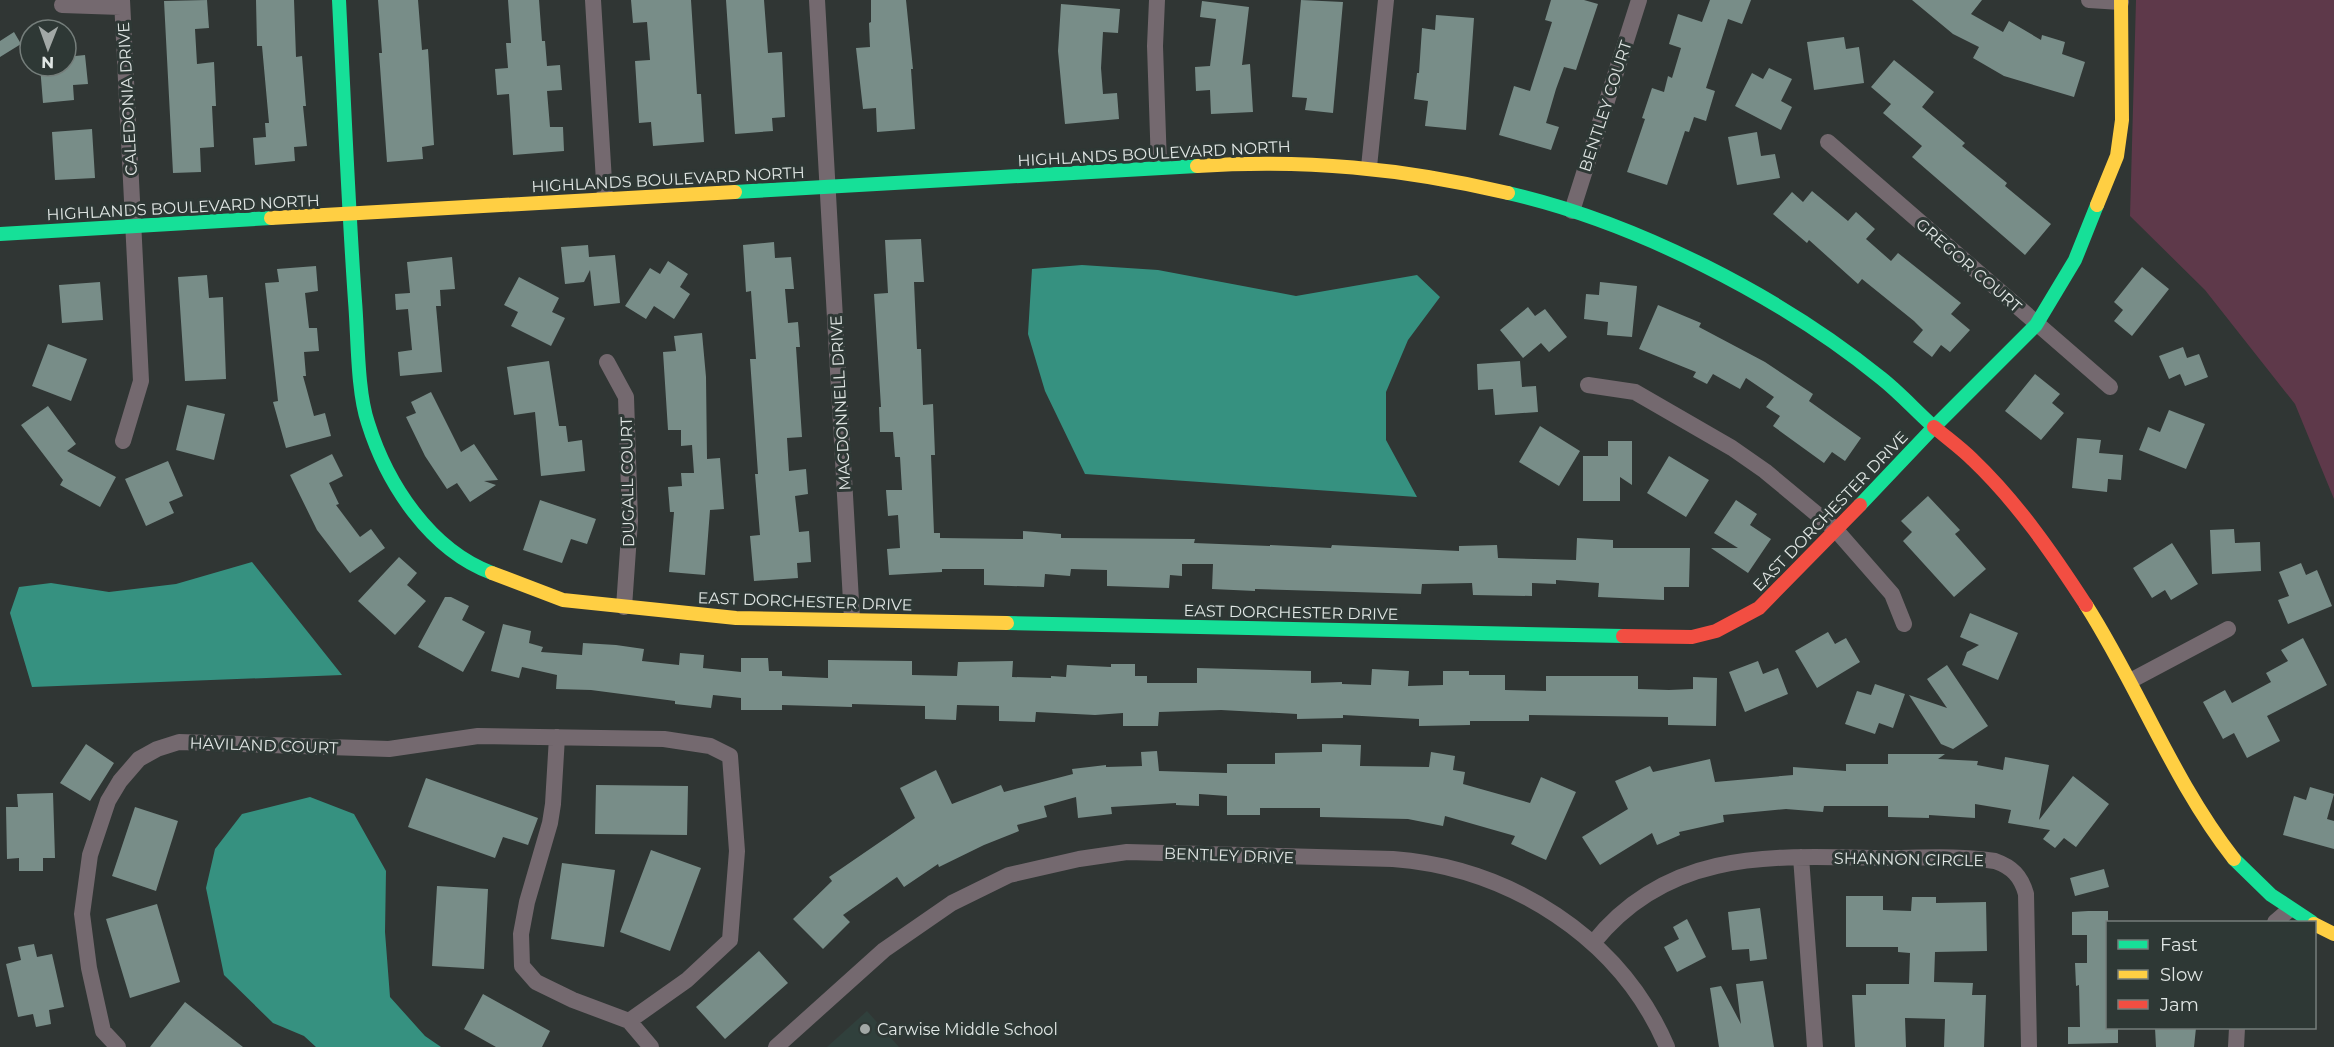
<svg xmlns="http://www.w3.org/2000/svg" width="2334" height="1047" viewBox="0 0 2334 1047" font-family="Montserrat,sans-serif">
<rect width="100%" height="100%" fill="#303634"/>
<path fill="#30403c" d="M867,1011L899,1047H827Z"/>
<path fill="#5e394a" d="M2136,0H2334V499L2295,404L2205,290L2130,216Z"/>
<path fill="#369180" d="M1082,265L1158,270L1296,296L1417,275L1440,297L1408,340L1386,392V440L1417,497L1085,474L1045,391L1028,334L1032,269Z
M252,562L342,675L32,687L10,613L19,587L51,583L109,592L176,584Z
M310,797L354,814L386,871L385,932L390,997L425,1036L441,1047H316L304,1036L273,1023L224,975L206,888L215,849L242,814Z"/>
<path fill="#788d88" d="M207,0L209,28L195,29L197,64L214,62L216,106H212L214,147L200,148L201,172L173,173L164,1Z
M256,0H294L296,57L302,56L306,106H303L307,146L294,147L295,161L255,165L253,138L266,137L265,123H269L262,46H257Z
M378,0H418L422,50L428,49L434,145L422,147L423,159L387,162L379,53H382Z
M508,0H539L542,41H545L547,66L560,65L562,90L547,91L550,127H563L564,151L513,155L509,94L497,95L495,69L508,68L506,43H511Z
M631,0H691L697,94H701L704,142L653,146L651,122L639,123L635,61L650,60L647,22L633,23Z
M726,0H764L768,53L782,52L785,117L772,118L773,131L735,134Z
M871,0H906L913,69H911L915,129L877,132L876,108L863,109L856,48L870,47L869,23L871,22Z
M1301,0L1343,2L1333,113L1305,110L1307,98L1292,97Z
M1551,0H1584L1598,4L1576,70L1564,67L1556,89L1546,123L1559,127L1551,150L1499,135L1514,86L1530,91L1552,22L1545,20Z
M1710,0H1751L1742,24L1728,19L1706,88L1715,91L1706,121L1694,117L1689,132L1685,131L1667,185L1627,172L1645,119L1642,118L1652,88L1664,92L1668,76L1672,78L1681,48L1669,44L1678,14L1702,22Z
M1912,0H1982L1971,14L2003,32L2009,21L2041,40L2042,35L2065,42L2062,54L2085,62L2074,97L2004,76L1973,58L1979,47L1953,34Z
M1202,1L1249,7L1242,65L1250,64L1253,112L1211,114L1210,90L1196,91L1195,67L1210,66L1216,19L1200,17Z
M1061,4L1120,9L1118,33L1103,32L1101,68L1103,94L1117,93L1119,119L1065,124L1058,51Z
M1436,15L1474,18L1466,130L1425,126L1428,101L1414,99L1417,73H1419L1422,28L1435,30Z
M14,32L21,44L0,57V41Z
M1844,37L1846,49L1859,47L1864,83L1814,90L1807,42Z
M85,55L88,84L73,85L74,100L43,103L40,66H66V57Z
M1894,60L1934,92L1922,107L1965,143L1962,146L2007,183L2005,186L2051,224L2025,255L1912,157L1922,146L1883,113L1891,104L1871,87Z
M1769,68L1792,79L1781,101L1792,107L1781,130L1735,106L1752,73L1763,79Z
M92,129L95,178L55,180L52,132Z
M1757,132L1761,156L1775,154L1780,178L1737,185L1728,137Z
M1812,191L1848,221L1856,212L1875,229L1866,239L1891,261L1898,253L1961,303L1951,314L1970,330L1950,352L1941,345L1932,357L1913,342L1923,330L1914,321L1862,279L1858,284L1809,240L1807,243L1773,214L1792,192L1803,202Z
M921,239L924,282H914L917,349H921L923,405L933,404L935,455H931L934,533H940V538L1023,539V531L1061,534V538L1195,539L1194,543L1270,546V545L1331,548L1332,545L1459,551V546L1497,545L1498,558L1576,560L1577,538L1613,540V548H1690L1689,587H1664V600L1598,597L1599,583L1556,580V584L1532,583V596L1473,595L1472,583L1422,584L1421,594L1255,589V591L1212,589L1213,564H1182V576L1170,575L1169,588L1107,586V570L1071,569L1070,576L1045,574L1044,587L984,585V569H942V572L889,575L887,549L900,548L898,515L888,516L886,490H902L900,457H895L893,432H880L879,407H881L874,294L888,293L885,240Z
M774,242L775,258L791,257L794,289H785L788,323L798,322L800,347H796L802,437L787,438L789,471L806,469L808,494L795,496L799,532L809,531L811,562L797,563L798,578L754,581L750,536L760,535L755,474H758L750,359H756L751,291L746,292L743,245Z
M588,245L589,257L615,255L620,303L594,306L590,270L584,282L565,284L561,247Z
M452,257L455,289L440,290L441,306H436L442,372L400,376L398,352L412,350L408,309L396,310L395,294L410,293L407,262Z
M668,261L688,274L680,287L690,294L674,319L654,306L646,319L625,306L650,268L660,274Z
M316,266L318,291L305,293L309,328H317L319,351L304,352L306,376H303L314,416L325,413L331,436L286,448L273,402L278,401L265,283L279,282L277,269Z
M2142,267L2169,289L2132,336L2114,321L2123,310L2114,302Z
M207,275L209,298L223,297L226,379L185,381L178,277Z
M519,277L559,298L552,312L565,318L551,346L511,326L518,312L504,305Z
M100,282L103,320L62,323L59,285Z
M1600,282L1637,286L1632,337L1607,335L1608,322L1584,319L1586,294L1599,295Z
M1658,305L1701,323L1699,327L1765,362L1813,394L1809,401L1861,438L1845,461L1832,452L1824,463L1773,426L1780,416L1766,407L1774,397L1746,378L1740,389L1713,374L1707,384L1693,377L1696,372L1639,349Z
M1528,307L1535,316L1545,309L1567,337L1549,352L1541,343L1523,358L1500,330Z
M702,333L706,377L707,459L720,458L724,509L710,510L705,575L669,572L674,512H670L668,487L682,486L681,473H694L692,445L681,446V430H668L663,352L676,351L674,336Z
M48,344L87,359L71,401L32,386Z
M2183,347L2187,358L2199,354L2208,377L2185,386L2180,374L2169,379L2159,356Z
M549,361L559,426H566L568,442L582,440L585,471L541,476L535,412L514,415L507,367Z
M1520,361L1522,387L1536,386L1538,412L1495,415L1493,389L1478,390L1477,364Z
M2035,374L2060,394L2052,403L2064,413L2041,440L2005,411Z
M431,392L461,452L474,444L498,480L484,481L496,485L470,502L457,483L447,489L425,456L406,417L416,413L411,402Z
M187,405L225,414L214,460L176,450Z
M48,406L76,444L67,451L116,477L100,507L60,485L63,480L21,425Z
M2169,410L2205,424L2186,469L2139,450L2148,427L2160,432Z
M1540,426L1580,451L1559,486L1519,462Z
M2077,438L2101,440L2099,453L2123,455L2121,480L2108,479L2107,492L2072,488Z
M1608,441H1632V485L1620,477V501H1583V456H1608Z
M332,454L343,476L329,483L339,504L336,505L360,537L371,529L385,548L350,573L317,530L290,475Z
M1669,456L1709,480L1686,517L1647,493Z
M168,461L183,496L169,502L174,513L146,526L125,479Z
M1928,496L1960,530L1955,534L1986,569L1954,597L1903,541L1912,532L1901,521Z
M540,500L596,519L587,544L571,539L562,563L523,550Z
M1736,500L1757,514L1750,525L1771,539L1748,573L1711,548H1738L1714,533Z
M2234,529L2235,543L2260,542L2261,571L2212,574L2210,530Z
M2172,543L2198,584L2171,600L2165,590L2152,598L2133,568Z
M399,557L417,573L407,585L426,601L395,635L358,601Z
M2301,563L2306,575L2317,570L2332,606L2288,624L2278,600L2289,596L2279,572Z
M445,597H451L469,606L462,620L485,632L463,672L418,647Z
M1970,613L2018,633L1998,680L1962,665L1967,652L1979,645L1960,637Z
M503,624L531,631L529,643L543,647L541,652L582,655L583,643L616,645L644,649L642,661L679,665L680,653L704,655L703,668L741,672V658H768L769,671H782V676L828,678V660L912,661V675L957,676L958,662L1013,661L1012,677L1051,678V676L1066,677L1067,665L1111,667V664H1135V676H1147V683H1197V668L1311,671V683L1342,682V684L1371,685L1372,669L1409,671L1408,686L1443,685V671H1469V675H1505V690L1546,691V676H1638V689L1669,690L1693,689V677L1717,678L1716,726L1668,725V717L1529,715V721H1470V725L1419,726V719L1343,715V718L1297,719V714L1221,710L1159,712L1158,726H1123V713L1095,715L1036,712L1035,722L999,721V706L957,705L956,720L925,719V706L852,704V707L782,705V710H741V698L713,695L711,708L675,704V701L591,690L556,689L557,675L522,667L519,678L491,671Z
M1828,632L1835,644L1846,638L1860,662L1817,688L1795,651Z
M2303,638L2327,685L2267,716L2280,741L2247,758L2234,733L2223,739L2203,702L2225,690L2232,703L2271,682L2266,673L2288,661L2281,650Z
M1758,661L1763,674L1778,668L1788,694L1745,712L1729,672Z
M1947,665L1988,726L1953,749L1941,744L1909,695L1947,708L1927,679Z
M1875,684L1905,694L1893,728L1879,723L1875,734L1845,724L1857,691L1871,695Z
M86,744L114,763L90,801L60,783Z
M1322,744L1361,745L1360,766L1429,767L1431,752L1455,756L1453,770L1465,772L1463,784L1530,803L1541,777L1576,792L1546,860L1511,844L1515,836L1445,816L1443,826L1408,819L1320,817V808H1260V815H1227V796L1199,794V806L1176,805V803L1111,807L1112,814L1078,818L1076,797L1044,806L1047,817L1017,825L1019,831L984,845L939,867L938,864L904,887L897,877L843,915L850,922L823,949L793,919L832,881L829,877L915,818L900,788L936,770L952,804L1001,785L1004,792L1073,774L1072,769L1106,765V767L1142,766L1141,752L1157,751L1159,771L1227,773V764H1275V753L1322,752Z
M1888,754H1945L1938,759L1978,761L1977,765L2003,770L2005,757L2049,765L2039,820L2073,776L2109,804L2076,847L2064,838L2055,848L2043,839L2050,830L2008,823L2011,810L1975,804V818L1929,815V818L1888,817V806H1824L1823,812L1786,809L1723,815L1724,822L1679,832L1680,835L1657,845L1652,833L1600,865L1582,837L1628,809L1615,781L1650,766L1653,772L1710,759L1715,782L1793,775V767L1846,771V764H1888Z
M426,778L538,818L528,845L503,837L495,858L408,827Z
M596,785L688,786L687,835L595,834Z
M2310,787L2334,794L2327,819L2334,821V849L2283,835L2294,796L2306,800Z
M53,793L55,858H43V871H19V858L7,859L6,807H18L17,794Z
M135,807L178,821L156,891L112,876Z
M651,850L701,868L670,951L620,932Z
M562,863L615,870L604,947L551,939Z
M2104,869L2109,887L2075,896L2070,878Z
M437,886L488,889L484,969L432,966Z
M1846,896H1883V910L1911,911L1912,897H1936V903L1986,902L1987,951L1935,952L1934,982L1973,983L1972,995H1986L1984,1047H1944L1945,1019L1905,1018L1906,1047H1855L1852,995H1866V984H1909L1910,953L1898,952V947H1846Z
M157,904L180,982L130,998L106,919Z
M1760,908L1767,959L1750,961L1749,949L1732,950L1728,912Z
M2088,911H2108V1028H2118V1043L2068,1044V1027H2080L2079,985L2076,986L2075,963H2087V935H2072V912Z
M1687,919L1706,957L1677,972L1664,947L1679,939L1673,927Z
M34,944L37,957L52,954L64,1007L49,1010L51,1024L36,1027L33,1014L18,1017L6,964L21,960L18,947Z
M759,951L788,983L725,1039L696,1007Z
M1763,981L1774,1047H1719L1710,988L1721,986L1741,1024L1736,984Z
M483,994L550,1031L542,1047H496L464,1029Z
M185,1002L243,1047H150Z
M2155,1028H2196L2194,1047H2156Z"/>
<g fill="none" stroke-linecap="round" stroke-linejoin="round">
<path stroke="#74696f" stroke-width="16" d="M122,0L141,381L123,441
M593,0L605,198
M817,0L852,619
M1157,0L1155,46L1159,166
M2089,0L2121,2
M62,5L121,7
M1828,142L2110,387
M1369,167L1386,0
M1572,211L1639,0
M607,362L626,397L630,521L624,607
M1588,385L1635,392L1732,448L1765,471L1836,530L1892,594L1904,624
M2132,680L2228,629
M557,737L553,804L550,823L527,902L521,934L522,966L536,982L573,1000L629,1021L651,1047
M1801,857L1815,1047
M2275,922L2289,910
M1593,943C1669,848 1773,856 1881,858C1919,858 1958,855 1995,861C2012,867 2021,876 2026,894L2029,1047
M118,1047L103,1031L89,968L82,914L90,855L108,801L120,781L139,759L157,749L179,742L389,749L478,736L664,739L710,746L730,756L737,851L730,940L687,980L629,1021
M776,1047L884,950L952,903L1009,875L1079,859L1127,852L1393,859C1510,868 1620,937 1667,1047
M2236,1047L2237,1028"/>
<path stroke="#16e098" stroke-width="14" d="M339,0C344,100 348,201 355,301C358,336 357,391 368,423C387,484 430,550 492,573
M735,192L1197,166
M1508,193C1635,222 1780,296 1881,378C1900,393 1916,411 1934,427
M0,234L271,218
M1860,505L1934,427L2036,325L2075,260L2097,205
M1007,623L1623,636
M2234,859L2271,895L2312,922"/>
<path stroke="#ffcf43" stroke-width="14" d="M1197,166C1305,159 1402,168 1508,193
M2097,205L2117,156L2122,120L2121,0
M271,218L735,192
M492,573L563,600L736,618L1007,623
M2086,605C2139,688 2173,781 2234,859
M2314,924L2334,934"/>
<path stroke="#f24e42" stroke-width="14" d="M1934,427C1947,438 1961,448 1973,460C2017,502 2053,554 2086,605
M1623,636L1692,637L1716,631L1759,608L1860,505"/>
</g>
<circle fill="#a2a8a6" stroke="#2e3835" stroke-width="2" cx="865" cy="1029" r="6"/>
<g text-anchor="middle" stroke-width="6" stroke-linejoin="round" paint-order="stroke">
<g font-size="16" fill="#e0e6e4" stroke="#2e3835">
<text transform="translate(127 99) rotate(-93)" y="6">CALEDONIA DRIVE</text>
<text transform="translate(1605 106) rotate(-72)" y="6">BENTLEY COURT</text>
<text transform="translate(1154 153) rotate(-3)" y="6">HIGHLANDS BOULEVARD NORTH</text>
<text transform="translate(668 179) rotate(-3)" y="6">HIGHLANDS BOULEVARD NORTH</text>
<text transform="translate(183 207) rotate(-3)" y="6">HIGHLANDS BOULEVARD NORTH</text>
<text transform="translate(1969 265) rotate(41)" y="6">GREGOR COURT</text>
<text transform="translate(840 403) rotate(-93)" y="6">MACDONNELL DRIVE</text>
<text transform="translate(627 482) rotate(-91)" y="6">DUGALL COURT</text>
<text transform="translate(1830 511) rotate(-46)" y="6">EAST DORCHESTER DRIVE</text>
<text transform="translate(805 601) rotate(2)" y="6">EAST DORCHESTER DRIVE</text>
<text transform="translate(1291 612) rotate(1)" y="6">EAST DORCHESTER DRIVE</text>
<text transform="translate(264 745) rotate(2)" y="6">HAVILAND COURT</text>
<text transform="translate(1229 855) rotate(2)" y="6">BENTLEY DRIVE</text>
<text transform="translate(1909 859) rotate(1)" y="6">SHANNON CIRCLE</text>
</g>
<g font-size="16" fill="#e0e6e4" stroke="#2e3835" text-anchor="start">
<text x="877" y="1035">Carwise Middle School</text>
</g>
</g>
<rect x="2106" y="921" width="210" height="108" fill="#2e3835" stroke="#757e7b" stroke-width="1.5"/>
<rect x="2118" y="940" width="30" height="9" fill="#16e098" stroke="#757e7b" stroke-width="1.5"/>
<text x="2160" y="951" font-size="18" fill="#e0e6e4">Fast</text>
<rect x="2118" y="970" width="30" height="9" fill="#ffcf43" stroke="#757e7b" stroke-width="1.5"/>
<text x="2160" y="981" font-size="18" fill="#e0e6e4">Slow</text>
<rect x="2118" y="1000" width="30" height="9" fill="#f24e42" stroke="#757e7b" stroke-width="1.5"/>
<text x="2160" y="1011" font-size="18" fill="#e0e6e4">Jam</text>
<g transform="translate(48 48) rotate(181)"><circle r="28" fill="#2e3835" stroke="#757e7b" stroke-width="1.5"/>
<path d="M0-4.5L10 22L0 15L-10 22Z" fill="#a2a8a6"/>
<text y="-9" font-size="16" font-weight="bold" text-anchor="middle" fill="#e0e6e4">N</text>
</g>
</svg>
